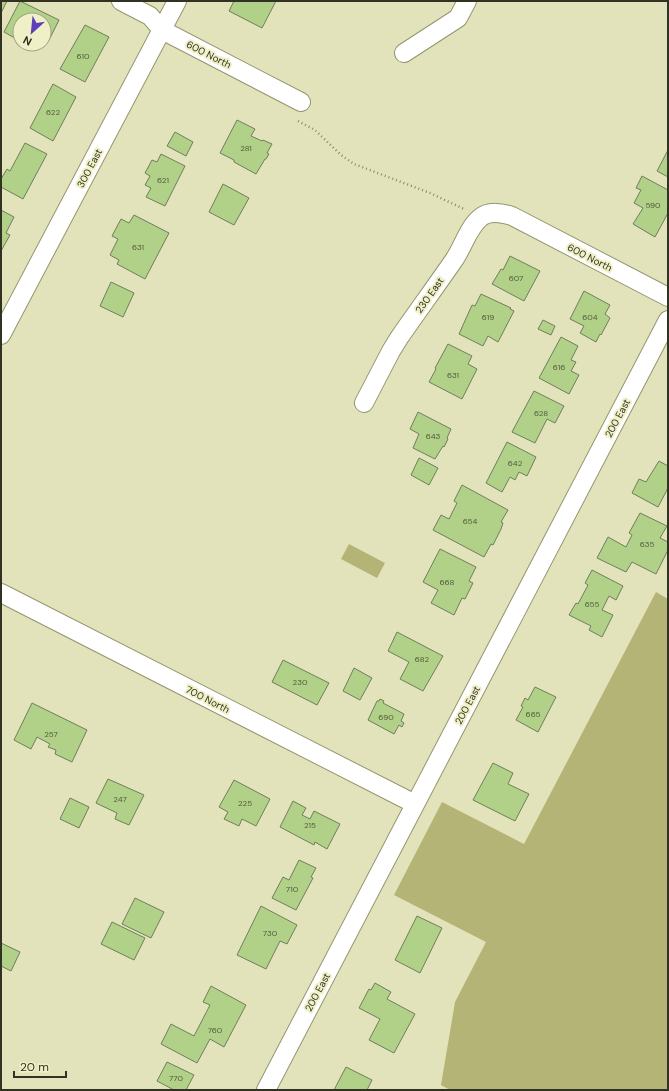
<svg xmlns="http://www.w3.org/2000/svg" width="669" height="1091" viewBox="0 0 669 1091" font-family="'DM Sans',sans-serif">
<rect width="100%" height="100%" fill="#e3e3bb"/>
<path fill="#b5b477" d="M349,544L385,563L377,578L341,559Z
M656,592L668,599V1090H450L441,1085L455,1002L486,942L394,895L442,802L524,844Z"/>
<path fill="#b1d188" stroke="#6f7e5c" d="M1,1H7L1,13Z
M20,1L59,20L48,42L44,40V20H20V41L4,32Z
M234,1H276L262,28L229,11Z
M85,25L109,37L85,82L60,69Z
M53,84L76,97L53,141L30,128Z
M237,120L255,129L251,136L262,141L263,140L272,144L267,153L269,154L266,159H265L256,174L234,162V160L220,153Z
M175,132L193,142L186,156L167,146Z
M25,143L47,154L23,199L1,187V179L7,169L10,171Z
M668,150V177L657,171Z
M161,154L185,166L165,206L146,197L151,188L145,185L150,176L145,173L152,160L157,162Z
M642,176L668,190V213L655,237L633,224L643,208L634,203L641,190L636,188Z
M223,184L249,198L234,225L209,212Z
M1,210L14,217L6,233L10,235L1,251Z
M134,215L169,233L145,279L117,264L119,260L110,255L118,239L112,236L121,219L129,223Z
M510,256L540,271L524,301L492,284L501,269L503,270Z
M111,282L134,293L123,317L100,306Z
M584,291L610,305L605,314L610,318L601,335L600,334L596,342L580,333L584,326L570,319Z
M481,294L511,308L510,309L514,311L498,342L488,336L483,346L459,334L472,305L475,306Z
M543,320L555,326L551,335L538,329Z
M561,337L578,346L571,360L576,362L571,371L579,375L569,394L539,378Z
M448,344L472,356L468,364L477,369L462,399L429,382L436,369L435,368Z
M534,391L564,406L555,423L547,419L535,443L512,432Z
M418,412L451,429L447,438L448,439L444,447L443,446L435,459L413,448L419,434L410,429Z
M507,442L536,457L527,476L519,472L515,480L510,477L502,492L486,483Z
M419,458L438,468L429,485L411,475Z
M659,461L668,466V488L658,507L632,493L639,479L646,482Z
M462,485L508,510L501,522L503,523L501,529L493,545L491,544L484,557L433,530L441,515L449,519L457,503L454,501Z
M640,513L667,526L660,538L668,542V550L656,574L632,562L626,572L597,558L608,537L626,547L632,535L629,533Z
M440,549L476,567L469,581L473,583L465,599L462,598L454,615L431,603L438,590L423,582Z
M592,570L623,586L616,600L609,596L602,610L613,615L602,637L589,630L591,626L569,615L576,603L578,604L588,585L585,583Z
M397,632L443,656L423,691L400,679L409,662L388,651Z
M283,660L329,683L317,705L272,682Z
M354,668L372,678L360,700L343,691Z
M535,687L556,697L538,732L516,720L523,707L521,706L525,698L528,700Z
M380,699L384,701L383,703L404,714L401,721L404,723L402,727L399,725L394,734L368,720L377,701H379Z
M32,703L87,730L72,762L55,754L56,750L48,747L50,744L37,737L31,749L14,740Z
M493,763L513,773L508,784L529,794L515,821L473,800Z
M108,779L144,795L129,825L115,819L117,813L96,803Z
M234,780L270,799L256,826L242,819L239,826L224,819L228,812L219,807Z
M70,798L89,807L79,828L60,819Z
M293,801L306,808L302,815L310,819L314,811L340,824L327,849L315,842L314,845L280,827Z
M299,860L316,868L311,877L313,878L296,910L272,898L283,877L289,880Z
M135,898L164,912L151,938L122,924Z
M261,906L297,925L287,944L280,941L266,969L237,955Z
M417,916L442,928L420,973L395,960Z
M112,922L145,938L134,960L101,944Z
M1,943L20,952L11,971L1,966Z
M375,983L391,992L387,999L415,1014L394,1053L369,1040L380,1019L359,1008L369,989L371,990Z
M211,986L246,1005L224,1047L210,1039L197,1063L161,1044L171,1024L194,1036L210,1005L203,1002Z
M167,1062L194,1075L186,1090H174L157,1081Z
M346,1067L372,1080L367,1090H334Z"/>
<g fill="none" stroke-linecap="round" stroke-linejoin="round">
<defs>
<path id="minor" d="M121,1L150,16L162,30L301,102
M404,53L458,18L467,1
M1,335L177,1
M364,403L391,351L399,338C417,312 436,286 454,260C463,247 468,228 480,218C489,210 502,213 512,216L668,297
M1,593L415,804
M266,1090L668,320"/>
</defs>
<use href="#minor" stroke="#959570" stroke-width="20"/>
<path stroke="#89896d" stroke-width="2.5" stroke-dasharray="1 3" stroke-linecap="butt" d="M298,121L315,130L341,155L354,164L430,193L464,209"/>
<use href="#minor" stroke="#fff" stroke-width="18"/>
</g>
<g text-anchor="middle" stroke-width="4" stroke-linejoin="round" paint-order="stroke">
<g font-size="8" fill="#525a3c">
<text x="83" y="59">610</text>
<text x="53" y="115">622</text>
<text x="246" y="151">281</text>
<text x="163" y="183">621</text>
<text x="653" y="208">590</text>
<text x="138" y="250">631</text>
<text x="516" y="281">607</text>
<text x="488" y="320">619</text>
<text x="590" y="320">604</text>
<text x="559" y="370">616</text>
<text x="453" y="378">631</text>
<text x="541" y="416">628</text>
<text x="433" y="439">643</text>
<text x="515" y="466">642</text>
<text x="470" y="524">654</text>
<text x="647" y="547">635</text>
<text x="447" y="585">668</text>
<text x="592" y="607">655</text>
<text x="422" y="662">682</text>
<text x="300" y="685">230</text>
<text x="533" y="717">665</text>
<text x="386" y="720">690</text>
<text x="51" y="737">257</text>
<text x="120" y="802">247</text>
<text x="245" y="806">225</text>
<text x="310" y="828">215</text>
<text x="292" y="892">710</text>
<text x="270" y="936">730</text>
<text x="215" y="1033">760</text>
<text x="176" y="1081">770</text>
</g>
<g font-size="10" fill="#323222" stroke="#f0f0c8">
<text transform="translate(209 54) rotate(27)" y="4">600 North</text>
<text transform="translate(89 168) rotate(-62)" y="4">300 East</text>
<text transform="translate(590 257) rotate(27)" y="4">600 North</text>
<text transform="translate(429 295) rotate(-55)" y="4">230 East</text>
<text transform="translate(617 418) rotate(-62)" y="4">200 East</text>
<text transform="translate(208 699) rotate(27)" y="4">700 North</text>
<text transform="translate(467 705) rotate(-62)" y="4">200 East</text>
<text transform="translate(317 992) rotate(-62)" y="4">200 East</text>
</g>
</g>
<rect width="669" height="1091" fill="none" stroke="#323222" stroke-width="4"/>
<g transform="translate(32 32) rotate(207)"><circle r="19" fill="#f0f0c8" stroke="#a4a486"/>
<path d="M0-3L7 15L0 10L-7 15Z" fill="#5b40b8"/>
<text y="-6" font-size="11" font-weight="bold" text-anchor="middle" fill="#323222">N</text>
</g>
<path d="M14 1071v6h52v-6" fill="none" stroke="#323222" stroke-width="2"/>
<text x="20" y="1071" font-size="12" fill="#323222" stroke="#f0f0c8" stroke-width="3" paint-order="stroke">20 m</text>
</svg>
